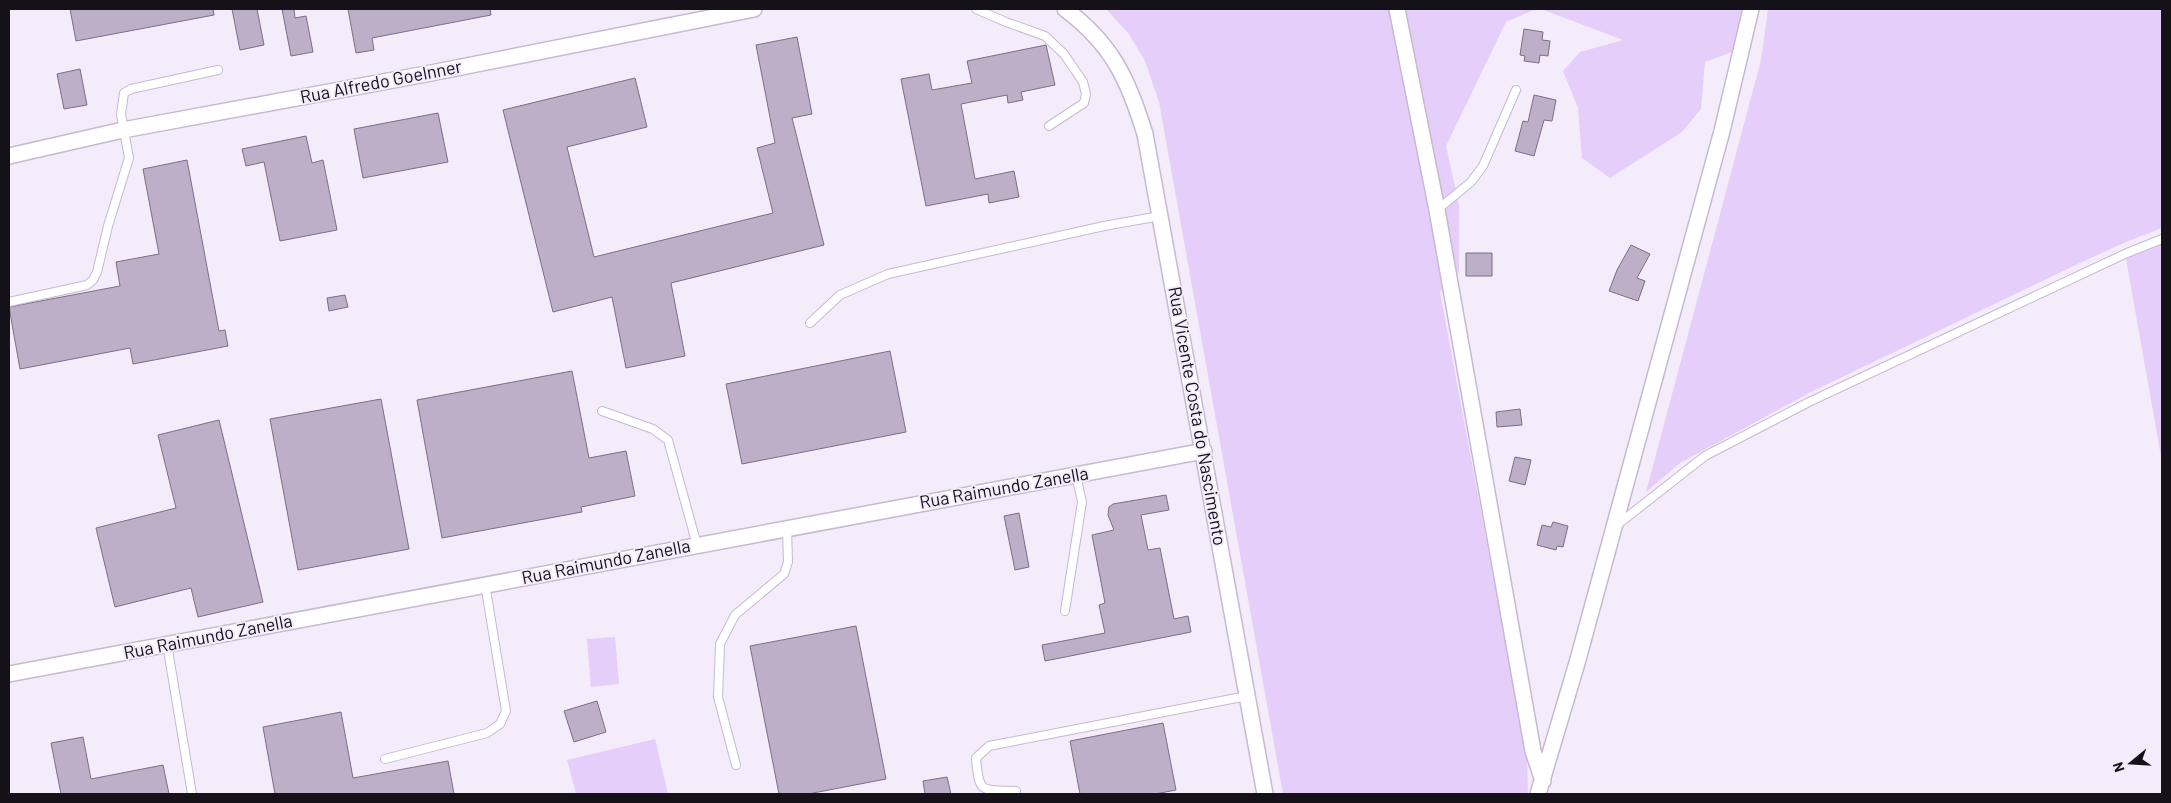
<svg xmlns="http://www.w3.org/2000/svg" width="2171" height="803" viewBox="0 0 2171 803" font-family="Barlow,sans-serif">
<rect width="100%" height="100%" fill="#f4ebfb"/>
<path fill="#e6cefb" d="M1106,9H1536L1506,22L1446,146L1459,205V272L1440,292L1527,758L1528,794H1283L1159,102L1145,61L1129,34Z
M1541,9H1743L1732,52L1705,62L1701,109L1682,132L1610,178L1582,158L1578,108L1563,71L1580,52L1623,40Z
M1768,9H2162V228L2126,242L2082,262L1813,391L1680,463L1646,492L1761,60Z
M2162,239V462L2126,259Z
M615,637L619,684L591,687L587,639Z
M655,739L668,794H576L567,760Z"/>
<path fill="#bdafc8" stroke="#7b6e85" d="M70,9H213L214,15L76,41Z
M232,9H257L264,45L240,50Z
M282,9H294L295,18L306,16L313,52L291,56Z
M348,9H490L491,15L372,38L374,50L356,53Z
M1524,29L1543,32L1542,40L1550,41L1548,56L1540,55L1539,63L1524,61L1525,56L1520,55Z
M797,37L812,114L792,118L824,245L671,283L685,356L626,368L612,297L553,312L503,110L635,78L647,127L567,147L594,257L773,213L757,148L775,143L756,45Z
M1046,45L1055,85L1021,92L1023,100L1008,103L1007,95L961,104L975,179L1014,171L1019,197L989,203L988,194L926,206L901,79L929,74L932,90L972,83L967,61Z
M80,69L87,105L64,109L57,74Z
M1534,95L1556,100L1552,121L1544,120L1534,156L1515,151L1523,121L1528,122Z
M438,113L448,162L363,178L354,129Z
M306,136L312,163L323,160L337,230L280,241L264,162L246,166L242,149Z
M187,160L219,331L225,330L228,346L133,364L130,348L20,369L9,307L120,286L116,262L159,254L143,169Z
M1631,245L1650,254L1637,278L1645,281L1638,301L1609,291L1617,270Z
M1466,253H1492V276H1466Z
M345,295L348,307L329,311L327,298Z
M890,351L906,432L742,464L726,384Z
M572,371L589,458L626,451L635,496L581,507L582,512L442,538L417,400Z
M381,399L409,549L298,570L270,419Z
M1520,409L1522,425L1497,427L1496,412Z
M219,420L263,602L198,617L191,588L115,607L96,528L176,508L158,435Z
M1515,457L1531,460L1525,485L1509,481Z
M1166,495L1169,510L1141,515L1148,550L1160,548L1174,619L1188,616L1191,632L1045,661L1042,645L1105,633L1099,605L1105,603L1092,535L1114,530L1108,515L1109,507L1113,504Z
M1019,513L1029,567L1015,570L1004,516Z
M1553,522L1568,526L1563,547L1557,546L1556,550L1537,545L1542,525L1551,527Z
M856,626L886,779L808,794H779L750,646Z
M597,701L606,732L574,742L564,711Z
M341,712L353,778L448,761L454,794H275L263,727Z
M1163,723L1176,790L1155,794H1080L1070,741Z
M83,737L91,779L163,765L169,794H61L51,743Z
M947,777L951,794H925L923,781Z"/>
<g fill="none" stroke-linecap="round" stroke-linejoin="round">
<defs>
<path id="lane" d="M976,9L1006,22L1045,36L1064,54L1083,82L1086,94L1084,103L1049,126
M1437,210L1471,182L1483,166L1516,90
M9,302L87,285L93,280L97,272L108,226L129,158L121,114L124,93L131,89L218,70
M810,323L840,295L888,274L1104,226L1160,216
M602,411L653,429L668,440L697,545
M1617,525L1705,456L1809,402L2127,253L2162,239
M1065,611L1082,502L1076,475
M167,644L192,794
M385,759L487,733L500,724L506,711L485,584
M736,765L718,697L720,644L735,615L784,574L788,562L787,528
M1016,791C981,790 979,794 976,758L989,746L1247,696"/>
<path id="street" d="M1065,9C1112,44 1128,79 1145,134L1265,794
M1397,9L1437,210L1533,751L1543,781
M9,156L123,130L426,74L754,9
M9,674L1204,451
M1538,794L1577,663L1722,131L1751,9"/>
</defs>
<use href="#lane" stroke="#c6b9d2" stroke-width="10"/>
<use href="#street" stroke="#c6b9d2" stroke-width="18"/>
<use href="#lane" stroke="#fff" stroke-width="8"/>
<use href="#street" stroke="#fff" stroke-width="15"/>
</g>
<g text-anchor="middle" stroke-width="4" stroke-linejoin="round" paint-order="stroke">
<g font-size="18" fill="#151119" stroke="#f4ebfb">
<text transform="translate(381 82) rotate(-11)" y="6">Rua Alfredo Goelnner</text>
<text transform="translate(1197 416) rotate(80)" y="6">Rua Vicente Costa do Nascimento</text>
<text transform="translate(1004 488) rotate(-10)" y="6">Rua Raimundo Zanella</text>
<text transform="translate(606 562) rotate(-11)" y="6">Rua Raimundo Zanella</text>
<text transform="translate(208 637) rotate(-11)" y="6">Rua Raimundo Zanella</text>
</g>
</g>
<rect width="2171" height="803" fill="none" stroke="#151119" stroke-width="20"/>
<g transform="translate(2131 763) rotate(252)" stroke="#f4ebfb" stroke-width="4" paint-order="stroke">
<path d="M0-4L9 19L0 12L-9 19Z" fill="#151119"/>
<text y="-8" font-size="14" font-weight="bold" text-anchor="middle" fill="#151119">N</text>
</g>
</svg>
